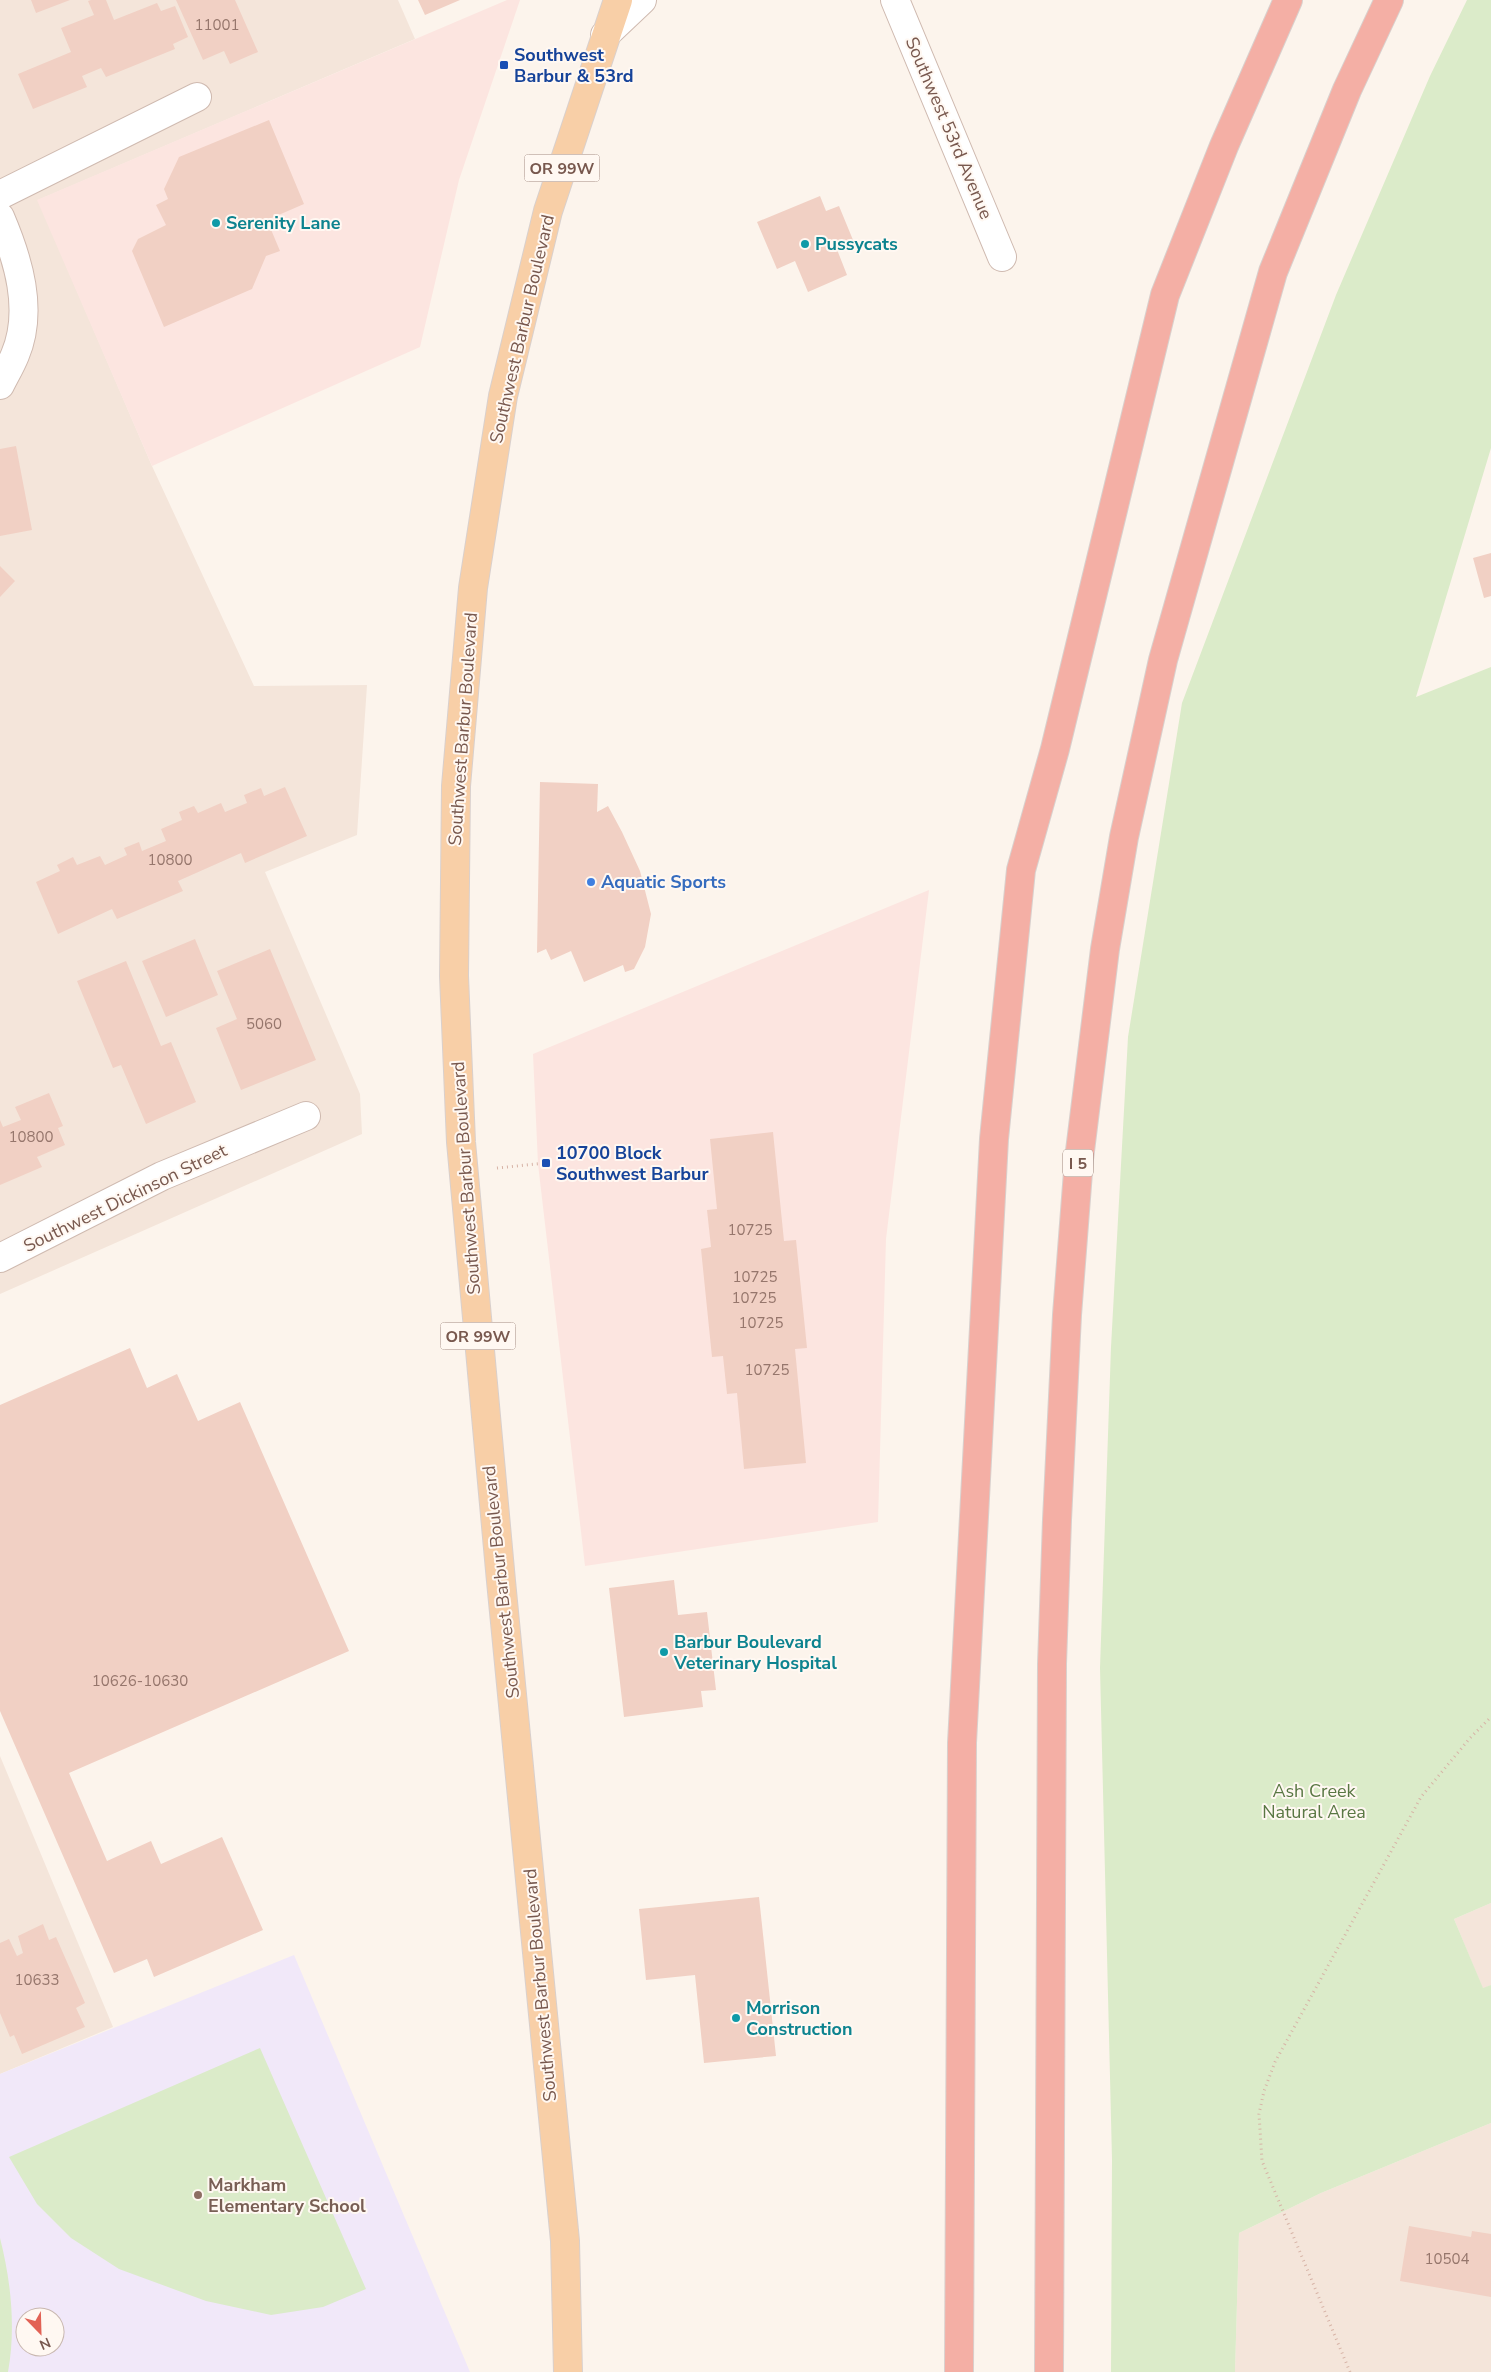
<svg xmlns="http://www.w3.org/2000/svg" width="1491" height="2372" viewBox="0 0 1491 2372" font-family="'Nunito Sans',sans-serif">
<rect width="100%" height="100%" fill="#fcf4ec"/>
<path fill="#f4e5da" d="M0,0H398L415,39L38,200L152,466L254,686L367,685L357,835L265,872L360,1094L362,1134L0,1294Z
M0,1756L113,2027L0,2074Z
M1491,1903V1985L1483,1989L1454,1919Z
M1491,2123V2372H1235L1239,2233L1321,2193Z"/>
<path fill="#fce5e0" d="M507,0H520L459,180L420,347L152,466L37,200Z
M929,890L886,1239L878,1522L585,1566L538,1164L533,1054Z"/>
<path fill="#f1e8f9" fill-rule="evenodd" d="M294,1955L470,2372H0V2074ZM25,2317H55V2347H25Z"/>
<path fill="#dbebc9" d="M1467,0H1491V448L1416,697L1491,667V1903L1454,1919L1483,1988L1491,1985V2123L1321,2193L1239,2233L1235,2372H1111L1112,2159L1100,1668L1111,1347L1128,1037L1182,703L1336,295L1430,76Z
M260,2048L366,2289L323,2307L271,2315L206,2301L119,2269L71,2238L37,2204L9,2157Z
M0,2238C11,2281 16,2328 8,2372H0Z"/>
<path fill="#f1d0c4" d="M31,0H70L36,13Z
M91,0H106L114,20L157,3L161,11L175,6L188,37L173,44L175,49L106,77L101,68L82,76L87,87L33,109L18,74L71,52L61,28L94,15L88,1Z
M176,0H235L258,52L230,64L224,51L203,60Z
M418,0H460L425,15Z
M269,120L304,204L267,220L280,251L266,256L252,289L164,327L132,251L138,239L166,225L156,205L168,199L164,189L179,157Z
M820,196L826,211L839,206L853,240L836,247L847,275L808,292L795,261L777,269L757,222Z
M16,446L32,530L0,536V449Z
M1491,553V596L1484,598L1473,558Z
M0,566L15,581L0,597Z
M540,782L598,784L597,812L608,806L622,832L640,871L651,914L645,947L634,969L625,972L623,965L584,982L571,951L551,960L546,949L537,953Z
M285,787L307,836L245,863L241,853L178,881L183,891L117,919L112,909L58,934L36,882L60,871L57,865L73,857L77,865L100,856L105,865L127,855L124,848L139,842L142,851L166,841L161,829L182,820L179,812L194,806L198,813L221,803L225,812L247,803L244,795L261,788L264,796Z
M195,939L218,995L166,1017L142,961Z
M270,949L316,1060L241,1090L216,1028L237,1019L217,971Z
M126,961L161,1046L171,1042L196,1102L146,1124L121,1065L113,1068L77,981Z
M49,1093L63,1126L58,1128L65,1145L37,1157L42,1167L0,1185V1120L3,1127L21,1120L15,1107Z
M773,1132L784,1241L796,1240L807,1348L795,1349L806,1463L744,1469L737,1393L727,1394L723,1356L712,1357L701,1249L711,1247L707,1210L717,1209L710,1139Z
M130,1348L147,1388L177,1374L198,1421L240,1402L349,1651L69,1773L107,1861L151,1841L161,1864L222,1837L263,1930L154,1977L147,1959L114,1973L0,1711V1405Z
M674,1580L678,1615L707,1612L716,1690L701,1691L703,1707L624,1717L609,1588Z
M759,1897L776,2056L704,2063L695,1975L646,1980L639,1909Z
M43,1924L49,1940L56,1937L85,2003L76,2008L85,2027L22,2054L14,2035L10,2037L0,2013V1943L9,1939L17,1956L23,1953L18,1936Z
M1409,2226L1471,2237L1472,2231L1491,2234V2297L1400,2281Z"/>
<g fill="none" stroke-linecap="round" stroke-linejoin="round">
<defs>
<path id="minor" d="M895,0L1002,257
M605,35L642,0
M0,195L197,97
M0,217C18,259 34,310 15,355C11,365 5,375 0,385
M0,1258L162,1176L306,1116"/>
<path id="major" d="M568,2372L565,2241L501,1581L461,1142L454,976L456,786L473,588L503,396L548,211L618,0"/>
<path id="highway" d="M959,2372L962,1743L994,1139L1021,870L1055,749L1165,295L1224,146L1288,0
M1049,2372L1052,1664L1057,1520L1067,1315L1079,1159L1105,949L1124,837L1163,660L1273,272L1347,90L1389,0"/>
</defs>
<use href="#minor" stroke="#cfbab0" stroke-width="30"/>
<use href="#major" stroke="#d9d0cd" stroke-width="30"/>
<use href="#highway" stroke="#d9d0cd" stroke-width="30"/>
<path stroke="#d7b3a6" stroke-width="3" stroke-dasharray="1 4" stroke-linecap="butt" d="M497,1168L546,1163
M1350,2372L1262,2161L1259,2114L1264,2091L1275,2062L1421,1797L1470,1738L1491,1717"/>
<use href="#minor" stroke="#fff" stroke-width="28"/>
<use href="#major" stroke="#f8cfa7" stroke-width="28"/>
<use href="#highway" stroke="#f4afa5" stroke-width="28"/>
</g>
<g fill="#1a4fb4" stroke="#fff8f2" stroke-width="2">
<rect x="499" y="60" width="10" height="10" rx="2.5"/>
<rect x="541" y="1158" width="10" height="10" rx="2.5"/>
</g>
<g fill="#0f9aa8" stroke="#fff8f2" stroke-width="2">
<circle cx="216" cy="223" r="5"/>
<circle cx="805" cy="244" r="5"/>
<circle cx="664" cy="1652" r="5"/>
<circle cx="736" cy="2018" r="5"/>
</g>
<circle fill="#3f7fe0" stroke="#fff8f2" stroke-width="2" cx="591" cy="882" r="5"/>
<circle fill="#8d6e63" stroke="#fff8f2" stroke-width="2" cx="198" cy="2195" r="5"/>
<g text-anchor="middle" stroke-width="4" stroke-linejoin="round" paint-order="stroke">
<g font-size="15" fill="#96766c">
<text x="217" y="30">11001</text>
<text x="170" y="865">10800</text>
<text x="264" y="1029">5060</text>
<text x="31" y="1142">10800</text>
<text x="750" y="1235">10725</text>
<text x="755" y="1282">10725</text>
<text x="754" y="1303">10725</text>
<text x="761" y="1328">10725</text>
<text x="767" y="1375">10725</text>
<text x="140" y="1686">10626-10630</text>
<text x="37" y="1985">10633</text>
<text x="1447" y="2264">10504</text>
</g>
<g fill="#fff8f2" stroke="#a0887f" stroke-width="1">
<rect x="524.5" y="154.5" width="75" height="27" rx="4"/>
<rect x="1063" y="1149.5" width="30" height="27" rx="4"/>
<rect x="440.5" y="1322.5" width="75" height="27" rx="4"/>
</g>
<g font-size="16" font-weight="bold" fill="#78584e">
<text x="562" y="174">OR 99W</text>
<text x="1078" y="1169">I 5</text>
<text x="478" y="1342">OR 99W</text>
</g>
<g font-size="18" font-weight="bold" fill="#164399" stroke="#fff8f2" text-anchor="start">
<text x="514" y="61">Southwest<tspan x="514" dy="21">Barbur &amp; 53rd</tspan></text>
<text x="556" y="1159">10700 Block<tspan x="556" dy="21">Southwest Barbur</tspan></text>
</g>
<g font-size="18" fill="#78584e" stroke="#fff8f2">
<text transform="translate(949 128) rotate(67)" y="6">Southwest 53rd Avenue</text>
<text transform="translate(522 329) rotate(-77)" y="6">Southwest Barbur Boulevard</text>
<text transform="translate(463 729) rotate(-86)" y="6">Southwest Barbur Boulevard</text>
<text transform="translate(466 1178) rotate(-94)" y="6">Southwest Barbur Boulevard</text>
<text transform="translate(125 1198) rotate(-26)" y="6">Southwest Dickinson Street</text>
<text transform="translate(501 1582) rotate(-96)" y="6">Southwest Barbur Boulevard</text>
<text transform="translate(540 1985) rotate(-95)" y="6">Southwest Barbur Boulevard</text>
</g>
<g font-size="18" font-weight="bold" fill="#0d838f" stroke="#fff8f2" text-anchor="start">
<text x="226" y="229">Serenity Lane</text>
<text x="815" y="250">Pussycats</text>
<text x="674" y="1648">Barbur Boulevard<tspan x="674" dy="21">Veterinary Hospital</tspan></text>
<text x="746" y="2014">Morrison<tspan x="746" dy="21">Construction</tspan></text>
</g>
<g font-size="18" font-weight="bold" fill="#366cbe" stroke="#fff8f2" text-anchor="start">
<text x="601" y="888">Aquatic Sports</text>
</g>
<g font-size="18" fill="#597743" stroke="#fff8f2">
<text x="1314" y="1797">Ash Creek<tspan x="1314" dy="21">Natural Area</tspan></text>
</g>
<g font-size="18" font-weight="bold" fill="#785e54" stroke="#fff8f2" text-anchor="start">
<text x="208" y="2191">Markham<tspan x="208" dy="21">Elementary School</tspan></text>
</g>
</g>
<g transform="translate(40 2332) rotate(157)"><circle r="24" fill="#fff8f2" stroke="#c9b8b0"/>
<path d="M0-4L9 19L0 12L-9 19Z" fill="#e26255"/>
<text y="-8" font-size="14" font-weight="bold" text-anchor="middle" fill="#78584e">N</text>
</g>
</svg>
